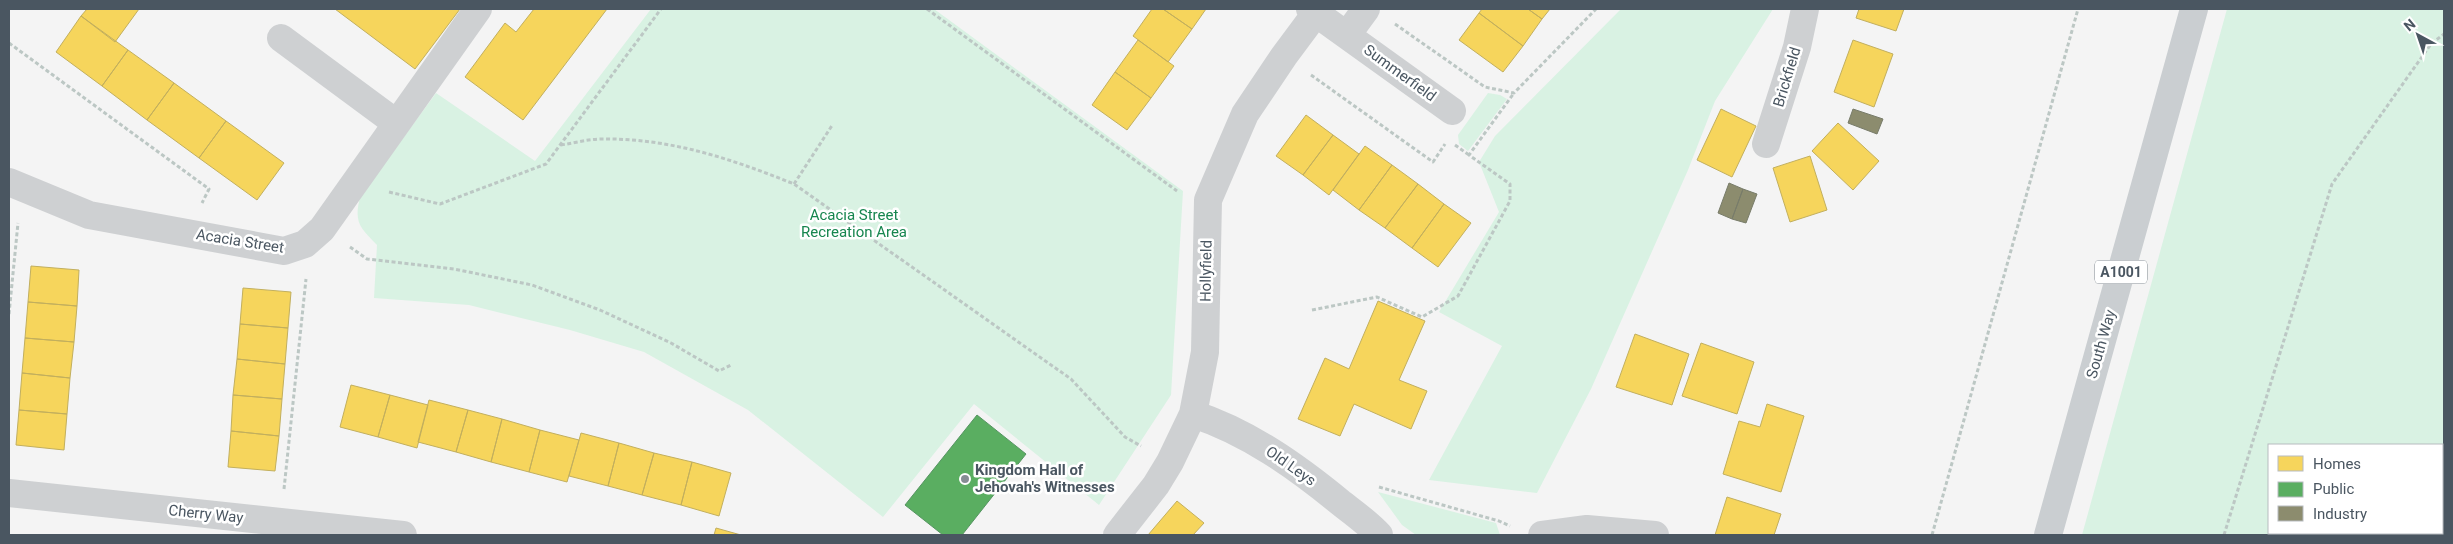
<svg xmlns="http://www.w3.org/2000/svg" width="2453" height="544" viewBox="0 0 2453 544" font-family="Roboto,sans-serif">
<rect width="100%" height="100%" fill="#f4f4f4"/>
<path fill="#d9f2e3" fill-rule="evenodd" d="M651,9H934L1183,191L1171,395L1099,505L974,404L883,517L748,410L644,352L570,330L469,305L374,298L377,245C359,227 354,222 360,197L436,93L535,161Z
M1621,9H1773L1715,101L1688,170L1591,389L1537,493L1429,480L1502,346L1439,312L1499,212L1479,162L1495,136Z
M2227,9H2444V535H2082ZM2442,445V533H2269V445Z
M1488,93L1500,95L1507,99L1468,151L1459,144L1458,135Z
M1378,492L1496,523L1500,535H1416L1402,525Z"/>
<path fill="#f6d55c" stroke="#c2af5e" d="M87,9H139L115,42L81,16Z
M335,9H460L415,69Z
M534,9H607L523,120L465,77L505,23L516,32Z
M1152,9H1163L1192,29L1168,62L1133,36Z
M1163,9H1206L1192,29Z
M1482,9H1528L1542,19L1523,46L1479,13Z
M1528,9H1550L1542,19Z
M1859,9H1904L1896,31L1856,18Z
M1479,13L1523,46L1503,72L1459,40Z
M81,16L128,50L102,86L56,52Z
M1138,40L1174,66L1151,98L1115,72Z
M1853,40L1893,54L1874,107L1834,92Z
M128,50L174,83L147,120L102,86Z
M1115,72L1151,98L1127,130L1092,105Z
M174,83L226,121L199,158L147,120Z
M1721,109L1756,126L1732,177L1697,160Z
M1306,115L1333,135L1303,175L1276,156Z
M226,121L284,163L257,200L199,158Z
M1838,123L1879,161L1853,190L1812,151Z
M1333,135L1359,154L1329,195L1303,175Z
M1365,146L1392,165L1359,210L1333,190Z
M1810,156L1827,210L1790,222L1773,168Z
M1392,165L1418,184L1385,228L1359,210Z
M1418,184L1444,204L1412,248L1385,228Z
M1444,204L1471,223L1438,267L1412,248Z
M31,266L79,270L77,306L28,302Z
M243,288L291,292L288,328L240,324Z
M1378,301L1425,321L1399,380L1427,391L1411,429L1354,404L1340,436L1298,419L1325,358L1349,369Z
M28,302L77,306L74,342L25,338Z
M240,324L288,328L285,364L237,359Z
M1635,334L1689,354L1672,405L1616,387Z
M25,338L74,342L70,378L22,373Z
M1701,343L1754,362L1737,414L1682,396Z
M237,359L285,364L282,399L233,395Z
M22,373L70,378L67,414L19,410Z
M351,385L390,395L378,437L340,427Z
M233,395L282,399L279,436L231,431Z
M390,395L428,405L417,448L378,437Z
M429,400L468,410L456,452L418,442Z
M1767,404L1804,416L1781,492L1723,474L1739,421L1760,427Z
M19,410L67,414L64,450L16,445Z
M468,410L502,419L491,462L456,452Z
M502,419L540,430L529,472L491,462Z
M540,430L579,440L567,482L529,472Z
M231,431L279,436L275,471L228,467Z
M581,433L619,443L608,486L569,476Z
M619,443L654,453L642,495L608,486Z
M654,453L692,462L681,505L642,495Z
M692,462L731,473L719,516L681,505Z
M1727,497L1781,514L1774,535H1715Z
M1177,501L1204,523L1193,535H1148Z
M716,528L741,535H714Z"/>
<path fill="#5aae61" stroke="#559461" d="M977,415L1026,454L962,535H943L905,505Z"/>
<path fill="#8c8c6e" stroke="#787c6a" d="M1853,109L1883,119L1877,134L1848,123Z
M1729,183L1743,189L1732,219L1718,213Z
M1743,189L1757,194L1746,223L1732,219Z"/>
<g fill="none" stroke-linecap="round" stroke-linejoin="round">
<path stroke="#bcc7c4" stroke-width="3" stroke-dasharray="4 2.5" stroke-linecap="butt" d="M927,9L1177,191
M1395,24L1485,87L1514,93L1596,9
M9,43L209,189L202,203
M1311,75L1433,162L1445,144
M561,145C574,143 588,139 602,139C670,138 732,159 794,184L1071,379L1125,437L1141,446
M1455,145L1469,155
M794,184L833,124
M389,192L440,204L546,164L661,9
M350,247L367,259L454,269L532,285L600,310L671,343L719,371L731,365
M1312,310L1377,297L1422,317L1458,296L1510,201V184L1469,155L1514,93
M9,314L18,223
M1379,487L1499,521L1510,526
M284,489L306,279
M1932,535L2078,9
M2224,535L2332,184L2431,44L2444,34"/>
<path stroke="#ced0d2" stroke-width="28" d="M1310,9L1452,111
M1347,35L1366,9
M281,38L396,123
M1766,144L1797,47L1805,9
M9,182L89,215L284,251L305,244L322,229L478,9
M1193,414C1248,432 1296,466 1341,503C1354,513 1368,523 1379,535
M9,493L403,535
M1117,535L1156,485L1170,462L1193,414L1205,352L1208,200L1245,114L1284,56L1316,13
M1542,535L1587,529L1655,535"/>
<path stroke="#caced1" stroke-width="28" d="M2048,535L2194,9"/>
</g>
<circle fill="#868d94" stroke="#fff" stroke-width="2" cx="965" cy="479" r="5"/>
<g text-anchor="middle" stroke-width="5" stroke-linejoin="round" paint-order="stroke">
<rect fill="#fff" stroke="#808990" stroke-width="1" x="2095" y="260.5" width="52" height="23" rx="4"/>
<g font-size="14" font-weight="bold" fill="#4a5661">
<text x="2121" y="277">A1001</text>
</g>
<g font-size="15" fill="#4a5661" stroke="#fff">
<text transform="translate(1400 73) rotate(36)" y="5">Summerfield</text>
<text transform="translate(1787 77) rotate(-73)" y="5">Brickfield</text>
<text transform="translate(240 241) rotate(9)" y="5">Acacia Street</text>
<text transform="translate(1206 271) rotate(-89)" y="5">Hollyfield</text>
<text transform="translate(2101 344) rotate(-74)" y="5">South Way</text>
<text transform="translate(1291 466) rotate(35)" y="5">Old Leys</text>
<text transform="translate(206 514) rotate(6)" y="5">Cherry Way</text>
</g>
<g font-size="15" fill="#17864f" stroke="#fff">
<text x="854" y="220">Acacia Street<tspan x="854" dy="17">Recreation Area</tspan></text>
</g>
<g font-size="15" font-weight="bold" fill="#4a5661" stroke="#fff" text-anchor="start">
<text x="975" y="475">Kingdom Hall of<tspan x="975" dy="17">Jehovah's Witnesses</tspan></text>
</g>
</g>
<rect width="2453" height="544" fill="none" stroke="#4a5661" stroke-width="20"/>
<rect x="2268" y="444" width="175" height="90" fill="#ffffff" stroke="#b7bbc0"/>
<rect x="2278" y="456" width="25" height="15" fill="#f6d55c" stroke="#b7bbc0"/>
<text x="2313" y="469" font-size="15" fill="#4a5661">Homes</text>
<rect x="2278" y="482" width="25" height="15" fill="#5aae61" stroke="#b7bbc0"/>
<text x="2313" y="494" font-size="15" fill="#4a5661">Public</text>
<rect x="2278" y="506" width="25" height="15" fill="#8c8c6e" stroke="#b7bbc0"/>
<text x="2313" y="519" font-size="15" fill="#4a5661">Industry</text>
<g transform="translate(2418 35) rotate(320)" stroke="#ffffff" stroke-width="4" paint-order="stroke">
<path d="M0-4L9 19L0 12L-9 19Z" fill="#4a5661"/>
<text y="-8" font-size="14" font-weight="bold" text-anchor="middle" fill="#4a5661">N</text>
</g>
</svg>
